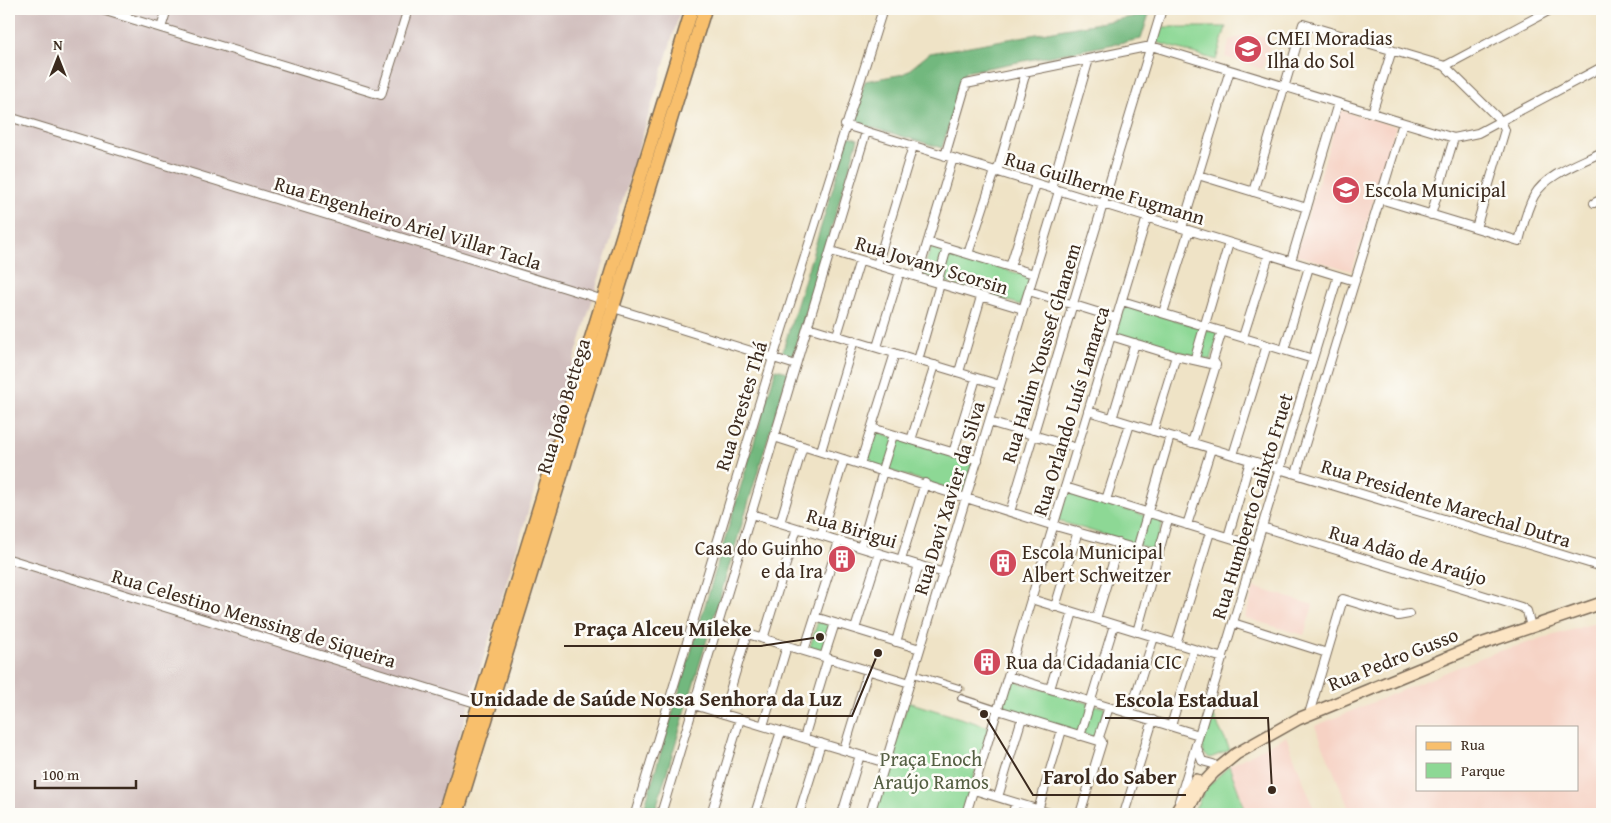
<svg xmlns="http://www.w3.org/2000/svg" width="1611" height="823" viewBox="0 0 1611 823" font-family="'Gentium Book Plus',serif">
<rect width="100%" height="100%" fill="#fdfcf7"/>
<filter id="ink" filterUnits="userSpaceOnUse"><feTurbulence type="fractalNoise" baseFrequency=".02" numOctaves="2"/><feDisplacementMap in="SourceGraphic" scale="10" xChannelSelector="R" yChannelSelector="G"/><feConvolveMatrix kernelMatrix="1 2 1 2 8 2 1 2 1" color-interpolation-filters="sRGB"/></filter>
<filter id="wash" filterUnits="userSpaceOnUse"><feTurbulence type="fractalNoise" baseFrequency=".0096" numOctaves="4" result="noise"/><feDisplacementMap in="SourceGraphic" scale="20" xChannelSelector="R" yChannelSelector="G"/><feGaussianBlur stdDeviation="1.12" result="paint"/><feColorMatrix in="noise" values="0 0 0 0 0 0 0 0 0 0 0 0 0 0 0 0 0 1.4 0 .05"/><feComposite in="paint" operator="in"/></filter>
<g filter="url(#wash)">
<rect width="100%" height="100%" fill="#efe3c6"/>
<path fill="#f6d2c4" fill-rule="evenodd" d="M1253,33L1272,39L1262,69L1225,57L1230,40Z
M1340,110L1396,126L1352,271L1296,255Z
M1254,587L1313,605L1304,635L1245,618Z
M1602,621V814H1351L1315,726L1490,654ZM1417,727H1577V789H1417Z
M1286,736L1316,814H1247L1229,766Z"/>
<path fill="#d1bfbe" d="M9,9H681L436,814H9Z"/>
<path fill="#8dd895" stroke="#64815a" d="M1160,27H1226L1216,60L1156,42Z
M931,247L1030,277L1021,305L922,275Z
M1124,305L1219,333L1211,360L1115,334Z
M875,431L973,462L963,493L865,463Z
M1067,492L1163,521L1155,550L1058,521Z
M818,621L831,625L822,654L809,650Z
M1011,680L1105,708L1096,738L1002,709Z
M908,702L989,727L963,814H874Z
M1212,713L1230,750L1210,758L1204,754L1202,745Z
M1229,766L1247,814H1192L1206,788Z"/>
<path fill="#72b87e" stroke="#56714e" d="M1149,14L1141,39L965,72L942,148L853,122L865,81L904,74L930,53Z
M849,136L858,139L793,356L782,353Z
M776,369L788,372L656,808L645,805Z"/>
</g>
<g filter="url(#ink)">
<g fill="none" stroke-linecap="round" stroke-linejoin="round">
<path stroke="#cbbea4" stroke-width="5.5" stroke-dasharray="5.5 3" stroke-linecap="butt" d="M959,688L963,689L961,698"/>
<defs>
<path id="pedestrian" d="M913,674L959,688
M961,698L998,710"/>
<path id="minor" d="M99,9L381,95L408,9
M161,28L167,9
M1445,66L1552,9
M1372,113L1392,50
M9,117L588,295L603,300L620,310L796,365
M845,125L1355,281
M945,156L966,84L1151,46L1454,138L1478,133L1602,67
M997,172L1026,72
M1198,175L1307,208
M1051,188L1089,59
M1253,192L1303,24L1445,66L1501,121L1505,130L1476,228
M1380,199L1519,241C1523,227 1526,210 1534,196C1546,174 1581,163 1602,152
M1594,203L1602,199
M1431,215L1454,138
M1182,228L1230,70
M928,242L1034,274
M831,251L1023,309
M968,254L995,171
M1291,261L1338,103
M877,265L913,146
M1010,267L1036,184
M917,277L953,158
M937,283L947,248
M1029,291L1116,318
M1122,301L1313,359
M1163,313L1189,230
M808,327L1000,385
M837,335L860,260
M1111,336L1176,356L1216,365
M1243,337L1269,255
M877,347L900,272
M1284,350L1309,267
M1195,358L1229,243
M918,360L940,284
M959,372L981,297
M1088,411L1602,567
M1112,419L1135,343
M989,422L1077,448
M872,428L978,460
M1153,431L1176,356
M774,437L1048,524L1159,555
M911,440L935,365
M1192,443L1216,365L1213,360L1222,331
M821,451L854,340
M953,453L976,378
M1233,455L1267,345
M860,464L895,353
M882,470L893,435
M1296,474L1403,123
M1065,487L1256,546
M1106,500L1130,424
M1010,512L1162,9
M751,514L944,573
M780,523L803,446
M1187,525L1211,449
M1262,527L1521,607L1527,611L1531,627
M821,535L844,459
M1228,537L1250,461
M861,547L883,471
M1137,549L1170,436
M9,559L482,705
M901,560L925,483
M1031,599L1223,658
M1055,607L1078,531
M815,617L920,649
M1096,619L1119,543
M1233,623L1327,653
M718,625L910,683
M855,629L879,553
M1137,632L1168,519
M763,639L797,528
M896,642L919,565
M1176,644L1210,532
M804,651L839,541
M824,657L835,623
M1008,676L1199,735
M1050,689L1073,612
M694,705L886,763
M998,710L1102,742
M1130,713L1154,637
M723,714L747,634
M1309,714L1343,599L1398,616L1409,614
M763,726L787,646
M1171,726L1194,649
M1080,736L1114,625
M804,738L828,658
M1196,745L1202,761L1213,764
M844,750L868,671
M974,790L1053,814
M998,797L1022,718
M1179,801L1338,276
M1038,810L1062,730
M756,811L767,814
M635,814L773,358L883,9
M661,814L866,132
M711,814L740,719
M755,814L781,731
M799,814L821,743
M842,814L860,755
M870,814L1059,191
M966,814L1147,217
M1012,814L1016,803
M1080,814L1102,742L1099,737L1109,707
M1124,814L1153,720"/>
<path id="secondary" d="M1175,814L1196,780
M1186,814L1199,788L1214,772L1236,754L1298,719L1478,645L1602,603"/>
<path id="primary" d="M445,814L692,9
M457,814L705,9"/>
</defs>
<use href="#pedestrian" stroke="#7a6b59" stroke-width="8"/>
<use href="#minor" stroke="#7a6b59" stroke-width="10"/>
<use href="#secondary" stroke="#7a6b59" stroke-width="14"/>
<use href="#primary" stroke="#7a6b59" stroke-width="15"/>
<use href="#pedestrian" stroke="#fff" stroke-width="5.5"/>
<use href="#minor" stroke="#fff" stroke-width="8"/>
<use href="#secondary" stroke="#fce5c4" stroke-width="11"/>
<use href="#primary" stroke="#f8bf6c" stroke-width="12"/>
</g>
</g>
<defs>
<symbol id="school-disc" viewBox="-11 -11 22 22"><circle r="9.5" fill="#d1495b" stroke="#fdfcf7"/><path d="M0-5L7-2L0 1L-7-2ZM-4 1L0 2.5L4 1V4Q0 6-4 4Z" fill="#fff"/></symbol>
<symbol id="building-disc" viewBox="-11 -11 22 22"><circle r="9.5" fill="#d1495b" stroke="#fdfcf7"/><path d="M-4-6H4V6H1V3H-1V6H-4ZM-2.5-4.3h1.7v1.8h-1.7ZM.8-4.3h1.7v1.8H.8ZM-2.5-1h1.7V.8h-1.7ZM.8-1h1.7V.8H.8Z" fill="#fff"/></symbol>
</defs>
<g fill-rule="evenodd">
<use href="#school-disc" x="1232" y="33" width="32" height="32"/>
<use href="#school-disc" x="1330" y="174" width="32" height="32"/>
<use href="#building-disc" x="826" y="543" width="32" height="32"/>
<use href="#building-disc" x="987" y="547" width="32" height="32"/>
<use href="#building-disc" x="971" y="646" width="32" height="32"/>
</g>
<g text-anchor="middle" stroke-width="5" stroke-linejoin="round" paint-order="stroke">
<g font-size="20" fill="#3b2a1e" stroke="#fdfcf7" text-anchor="start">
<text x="1267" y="45">CMEI Moradias<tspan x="1267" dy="23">Ilha do Sol</tspan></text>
<text x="1365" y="197">Escola Municipal</text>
<text x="823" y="555" text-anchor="end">Casa do Guinho<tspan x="823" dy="23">e da Ira</tspan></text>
<text x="1022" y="559">Escola Municipal<tspan x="1022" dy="23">Albert Schweitzer</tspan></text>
<text x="1006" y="669">Rua da Cidadania CIC</text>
</g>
<g font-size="20" fill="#3b2a1e" stroke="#fdfcf7">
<text transform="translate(1105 188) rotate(17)" y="7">Rua Guilherme Fugmann</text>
<text transform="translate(408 223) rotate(17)" y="7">Rua Engenheiro Ariel Villar Tacla</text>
<text transform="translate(932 265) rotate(17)" y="7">Rua Jovany Scorsin</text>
<text transform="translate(1041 353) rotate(-73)" y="7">Rua Halim Youssef Ghanem</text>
<text transform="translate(563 406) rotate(-73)" y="7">Rua João Bettega</text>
<text transform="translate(741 406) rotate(-73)" y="7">Rua Orestes Thá</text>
<text transform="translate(1071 411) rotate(-73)" y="7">Rua Orlando Luís Lamarca</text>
<text transform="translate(949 498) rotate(-73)" y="7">Rua Davi Xavier da Silva</text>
<text transform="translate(1446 503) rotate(17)" y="7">Rua Presidente Marechal Dutra</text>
<text transform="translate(1252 506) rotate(-73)" y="7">Rua Humberto Calixto Fruet</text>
<text transform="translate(852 528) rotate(17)" y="7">Rua Birigui</text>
<text transform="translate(1408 555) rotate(17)" y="7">Rua Adão de Araújo</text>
<text transform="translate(254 618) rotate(17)" y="7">Rua Celestino Menssing de Siqueira</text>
<text transform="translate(1393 659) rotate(-22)" y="7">Rua Pedro Gusso</text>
</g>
<g font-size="20" fill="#545e42" stroke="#fdfcf7">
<text x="931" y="766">Praça Enoch<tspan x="931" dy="23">Araújo Ramos</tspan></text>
</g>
</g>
<path fill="none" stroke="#3b2a1e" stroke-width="2" d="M820 637L761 646H564M878 653L852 716H460M1272 790L1268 718H1105M984 714L1033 795H1186"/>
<g fill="#3b2a1e" stroke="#fdfcf7" stroke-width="2">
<circle cx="820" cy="637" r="5"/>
<circle cx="878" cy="653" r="5"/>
<circle cx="1272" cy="790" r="5"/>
<circle cx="984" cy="714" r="5"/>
</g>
<g font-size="21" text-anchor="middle" font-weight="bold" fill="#3b2a1e" stroke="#fdfcf7" stroke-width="5" stroke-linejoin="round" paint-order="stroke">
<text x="663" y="636">Praça Alceu Mileke</text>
<text x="656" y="706">Unidade de Saúde Nossa Senhora da Luz</text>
<text x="1187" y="707">Escola Estadual</text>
<text x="1110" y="784">Farol do Saber</text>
</g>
<rect width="1611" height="823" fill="none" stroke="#fdfcf7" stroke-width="30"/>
<rect x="1416" y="726" width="162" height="65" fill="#fdfcf7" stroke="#afa8a0"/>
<rect x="1426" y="742" width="25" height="8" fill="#f8bf6c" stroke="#afa8a0"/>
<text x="1461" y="750" font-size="15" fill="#3b2a1e">Rua</text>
<rect x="1426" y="763" width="25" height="15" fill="#8dd895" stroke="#afa8a0"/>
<text x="1461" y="776" font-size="15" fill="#3b2a1e">Parque</text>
<g transform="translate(58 58)" stroke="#fdfcf7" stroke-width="4" paint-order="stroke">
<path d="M0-4L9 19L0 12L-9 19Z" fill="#3b2a1e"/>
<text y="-8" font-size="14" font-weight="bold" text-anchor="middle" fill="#3b2a1e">N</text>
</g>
<path d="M35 780v8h101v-8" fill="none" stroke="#3b2a1e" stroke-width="2.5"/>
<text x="42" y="780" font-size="15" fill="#3b2a1e" stroke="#fdfcf7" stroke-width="4" paint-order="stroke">100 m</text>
</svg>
